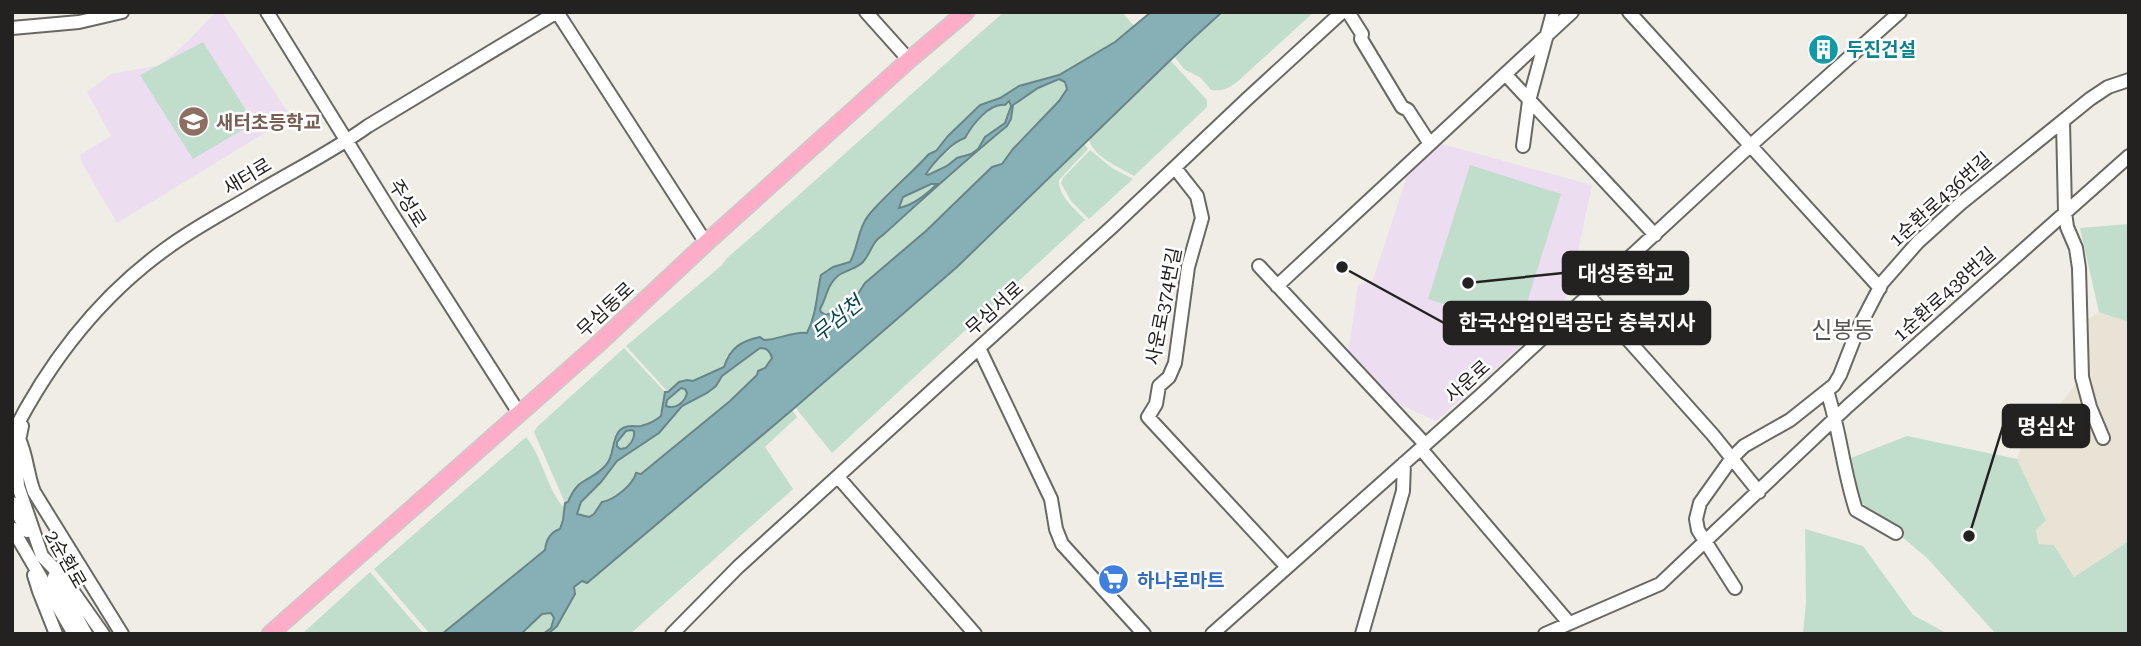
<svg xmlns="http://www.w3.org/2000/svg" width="2141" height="646" viewBox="0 0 2141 646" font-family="'Roboto Serif','Noto Sans KR',serif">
<rect width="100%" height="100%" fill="#efede6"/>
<path fill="#e8e3d5" d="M2099,312L2129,322V541L2074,577L2055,546L2040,544L2036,530L2046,519L2017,459L2023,441L2044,424L2075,385L2073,329Z"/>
<path fill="#ecddf1" d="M216,12H222L291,117L117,223L82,163L80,155L111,136L87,92L111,74L161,65L185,44Z
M1442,144L1592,185L1570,289L1557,314L1436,421L1388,399L1348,355L1358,285L1373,280L1408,173Z"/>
<path fill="#c1decc" d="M1004,12H1122L1134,26L1115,42L1059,75L1019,86L1000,97L980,105L948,136L936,151L929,154L887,193L866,218L855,253L850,262L826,270L819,283L817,306L807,334C776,337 756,344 727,356L724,367L693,381L679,382L668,392L626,346L721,266L728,257C821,177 911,93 1004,12Z
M1222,12H1314L1237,82C1228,89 1222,91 1211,90L1201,78L1184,69L1174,56Z
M203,42L254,123L193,159L140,75Z
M1170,60L1207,100V107L1134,176C1118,166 1096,159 1089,140Z
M1059,79L1065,82L1067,89L1060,100L1013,149L1002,164L992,167L927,230L865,283L859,294L827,315L820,312V309L832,282L845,272L853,270L877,238L883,235L943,182L957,167L982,148L1011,119L1013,105L1039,88Z
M1009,101L1011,102L1005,123L985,137L978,149L971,154L957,158L947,166L927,175L926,174L945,151L948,152L959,140L965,138C975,120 989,108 1009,101Z
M1084,144L1088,149L1059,180C1058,196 1075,209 1085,220L832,453L795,407L957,267Z
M1090,150L1112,168L1133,179L1089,219L1071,201L1061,183L1063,178Z
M1470,165L1561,194L1519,328L1428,299Z
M931,184H938C926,195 915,204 899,208L903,197Z
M2129,224V322L2099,312L2080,228Z
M624,348L665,392L661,416L642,426H626L614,439L608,464L591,478L584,479L571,493L568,502L565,503L534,432L537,427Z
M760,348C767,349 770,351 773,358L765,368L758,371L757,375C710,420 658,458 610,501L602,502L594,514L589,517L577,514L581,502L601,482L617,461L659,433L682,406L707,393L716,386L722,376Z
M681,388L685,389L687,393C685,403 676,410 666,406L667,400Z
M792,410L797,417L765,447L793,489L630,634H548L557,626L575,595L573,587L583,580L587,583Z
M631,430L634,431C635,439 631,443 626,448L620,449L617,446V442L626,431Z
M1907,436L2017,459L2046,520L2036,530L2039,544L2054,545L2074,577L2129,541V634H1996L1927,558L1861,502L1843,461Z
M526,437C543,458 546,487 564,508L563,520L560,529L546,550L442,634H430L374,569Z
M1805,529L1863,546L1913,615L1948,634H1803L1806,603Z
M370,572L424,634H302Z
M551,613L554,618C548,637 539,634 521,634L542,614Z"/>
<path fill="#86b0b6" stroke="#688589" stroke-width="2" fill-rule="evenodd" d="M1151,12H1222L1187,44L957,267L792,410L587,583L582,581L574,587L575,594L557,626L548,634H543L551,628L554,618L551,613L542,614L521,634H442L545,550C546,540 551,532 560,529L563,520L565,503L568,502C579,475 590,483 606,465C615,455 611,439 620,430C627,424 634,427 641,426C649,424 655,421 661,416L665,392H668L679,382L687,380L693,381L724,367C730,348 741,341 760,337L764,340C778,340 793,331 807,333C817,313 816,297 821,275L833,267L850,262C858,248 858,228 868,216C886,194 909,176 929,154L936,151L948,136L980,105L1000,98L1019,86L1059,75L1115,42ZM1059,79L1065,82L1067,89L1059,101L1013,149L1002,164L992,167L927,230L865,283L856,297L851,296C842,304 837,311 826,315L821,312L820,309C827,297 827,284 839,275C847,270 856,269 863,262C871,253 872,241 883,235C924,198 964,161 1007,126L1011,119L1013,105L1038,88ZM1009,101L1011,106L1005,123L985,137L978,149L971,154L957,158L947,166L928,175L926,174C933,163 953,141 965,138C972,125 989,103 1005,105ZM931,184H937C926,195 914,205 899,208L903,197ZM760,348C767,348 770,351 772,358L765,368L758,371L757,375L730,401L641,474L636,473C633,485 614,500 602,502L594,514L589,517L577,514L581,502L601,482L617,461L659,433L682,406L707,393L716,386L722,376ZM681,388L685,389L687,393C685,402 676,410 666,406L667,400ZM631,430L634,431C635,439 631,443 626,448L620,449L617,446V442L626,431Z"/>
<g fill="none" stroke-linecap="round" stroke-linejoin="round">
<defs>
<path id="minor" d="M267,12L390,211L519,413
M557,12L706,243
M866,12L909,60
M1348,12L1362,34L1361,39L1402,107L1408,110L1430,144
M1629,12L1880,288
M12,28L79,22L122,12
M1506,75L1655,235
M2063,121L2065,212L2067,227L2076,248L2079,268L2082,377L2090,407L2103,438
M1523,146L1529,101L1553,12
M1175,168L1197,196L1202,218L1188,267L1175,363L1169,377L1159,386L1156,404L1148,417L1287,567
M1259,266L1425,444
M1277,286L1572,12
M1589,296L1713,435L1759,492
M979,348L1051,499L1056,529L1062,544L1144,634
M1827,391C1840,430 1843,471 1856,510L1896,533
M22,426L16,455L18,486L42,556L65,580L103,634
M12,435C49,362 100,296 167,248C194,228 225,212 253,195C291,172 332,152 368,126L557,12
M19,439C27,456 27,474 34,492L122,634
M1421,449L1569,623
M838,477L975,634
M12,503L27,531
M12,528L74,634
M34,575L39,591L56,634
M54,577L86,634
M1735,588L1698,530L1696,519L1700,503L1732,458L1744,446L1790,420L1834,385L1840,375L1858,329L1882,283L1918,242L1960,204L2090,99L2108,87L2129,80
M672,634L738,567L1113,226L1246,100L1342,12
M1212,634L1481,395L1751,145L1900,12
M1362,634L1403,491L1404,463
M1545,634L1660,584L1848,406L2129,156"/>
<path id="major" d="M270,634L597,345L706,243L909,60L966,12"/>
</defs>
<use href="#minor" stroke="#6a6862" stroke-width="16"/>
<use href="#major" stroke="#cacac9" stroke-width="19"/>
<use href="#minor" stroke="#fff" stroke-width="12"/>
<use href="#major" stroke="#fdadc7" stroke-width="16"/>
</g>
<defs>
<symbol id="building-disc" viewBox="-11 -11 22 22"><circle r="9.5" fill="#0f9aa8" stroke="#fff"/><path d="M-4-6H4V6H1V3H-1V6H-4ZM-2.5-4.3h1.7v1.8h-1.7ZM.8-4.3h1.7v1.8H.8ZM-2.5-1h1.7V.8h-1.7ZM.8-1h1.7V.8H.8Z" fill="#fff"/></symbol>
<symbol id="school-disc" viewBox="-11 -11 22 22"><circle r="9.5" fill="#8d6e63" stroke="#fff"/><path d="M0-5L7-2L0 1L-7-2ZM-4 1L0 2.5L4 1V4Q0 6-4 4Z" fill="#fff"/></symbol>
<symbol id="supermarket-disc" viewBox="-11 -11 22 22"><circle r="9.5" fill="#3f7fe0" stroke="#fff"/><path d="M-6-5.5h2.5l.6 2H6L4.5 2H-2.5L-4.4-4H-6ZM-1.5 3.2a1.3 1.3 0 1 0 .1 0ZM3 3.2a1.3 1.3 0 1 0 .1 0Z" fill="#fff"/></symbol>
</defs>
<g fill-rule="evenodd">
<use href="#building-disc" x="1806" y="32" width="35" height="35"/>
<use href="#school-disc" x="176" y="104" width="35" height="35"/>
<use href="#supermarket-disc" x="1096" y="562" width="35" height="35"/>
</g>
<g text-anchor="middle" stroke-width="5" stroke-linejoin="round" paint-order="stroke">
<g font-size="19" font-weight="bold" fill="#0d838f" stroke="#fff" text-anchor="start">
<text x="1846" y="56">두진건설</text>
</g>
<g font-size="19" font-weight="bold" fill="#785e54" stroke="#fff" text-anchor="start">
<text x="216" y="129">새터초등학교</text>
</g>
<g font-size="19" fill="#232220" stroke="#fff">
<text transform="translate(247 176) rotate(-31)" y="7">새터로</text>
<text transform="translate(1940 199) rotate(-42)" y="7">1순환로436번길</text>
<text transform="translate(408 203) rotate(58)" y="7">주성로</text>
<text transform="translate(1944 294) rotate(-42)" y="7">1순환로438번길</text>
<text transform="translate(1163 306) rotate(-79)" y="7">사운로374번길</text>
<text transform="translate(994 308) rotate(-42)" y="7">무심서로</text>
<text transform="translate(605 309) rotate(-43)" y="7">무심동로</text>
<text transform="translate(1467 381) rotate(-42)" y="7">사운로</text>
<text transform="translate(66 559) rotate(60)" y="7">2순환로</text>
</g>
<g font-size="19" font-weight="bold" fill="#366cbe" stroke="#fff" text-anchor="start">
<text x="1137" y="587">하나로마트</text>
</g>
<g font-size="21" font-style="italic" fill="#03474e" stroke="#fff">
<text transform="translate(837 319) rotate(-39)" y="7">무심천</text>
</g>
<g font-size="23" fill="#57554f" stroke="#fff">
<text x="1843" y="338">신봉동</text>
</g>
</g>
<path fill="none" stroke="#232220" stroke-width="2.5" d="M1468 283L1563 273M1342 267L1444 323M1969 536L2003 426"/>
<g fill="#232220" stroke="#fff" stroke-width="2.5">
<circle cx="1468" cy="283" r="7"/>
<circle cx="1342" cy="267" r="7"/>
<circle cx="1969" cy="536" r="7"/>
</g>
<g fill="#232220" stroke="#232220" stroke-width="2.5">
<rect x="1563" y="252" width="125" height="42" rx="7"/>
<rect x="1444" y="302" width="266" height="42" rx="7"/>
<rect x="2003" y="405" width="86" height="42" rx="7"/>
</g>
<g font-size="21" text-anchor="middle" font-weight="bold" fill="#fff">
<text x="1626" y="281">대성중학교</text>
<text x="1577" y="330">한국산업인력공단 충북지사</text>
<text x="2046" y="434">명심산</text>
</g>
<rect width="2141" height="646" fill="none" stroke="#232220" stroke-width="28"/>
</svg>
